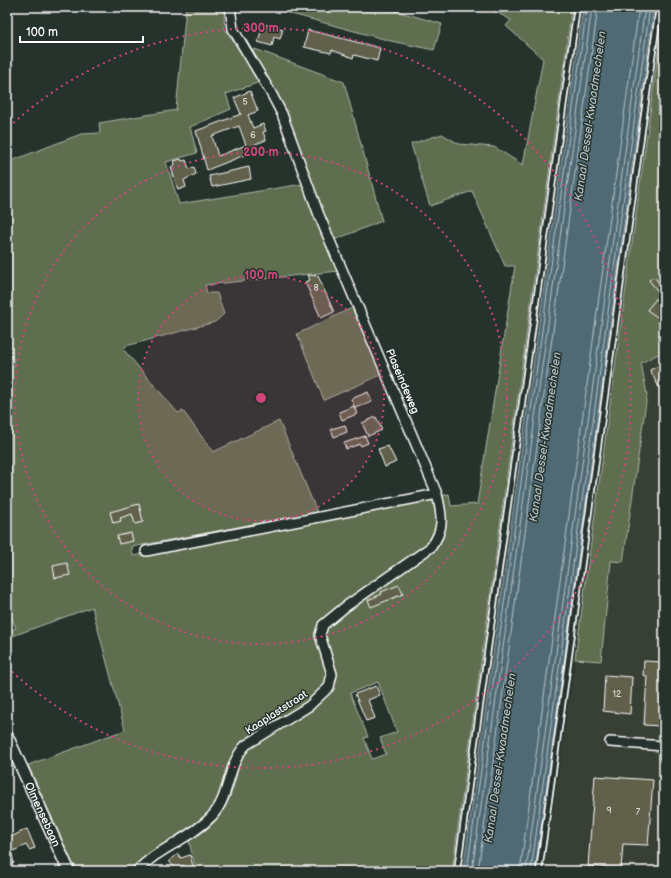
<svg xmlns="http://www.w3.org/2000/svg" width="671" height="878" viewBox="0 0 671 878" font-family="'Balsamiq Sans',sans-serif">
<rect width="100%" height="100%" fill="#26332d"/>
<filter id="ink" filterUnits="userSpaceOnUse"><feTurbulence type="fractalNoise" baseFrequency=".025" numOctaves="2"/><feDisplacementMap in="SourceGraphic" scale="8" xChannelSelector="R" yChannelSelector="G"/><feConvolveMatrix kernelMatrix="1 2 1 2 8 2 1 2 1" color-interpolation-filters="sRGB"/></filter>
<g filter="url(#ink)">
<path fill="#384036" d="M664,351V871H544L575,659L601,661L611,561H623L647,395L641,363Z"/>
<path fill="#5e6e50" stroke="#aeb6a8" fill-rule="evenodd" d="M186,7H226L224,18L225,29L260,82L226,94L231,109L190,127L197,153L166,162L179,204L303,184L339,271L205,285L207,293H217L224,314L215,322L126,346L123,349L178,413L183,411L213,452L279,421L317,512L132,547L133,556L193,546L449,494L451,506L477,504L515,266H505L472,191L430,206L411,144L442,134L459,144L494,147L523,165L543,59L506,26L511,20L486,7H572L452,871H196L189,841C225,821 232,798 240,760L210,815L133,871H76L28,765L125,730L92,607L7,638V632L16,628L7,608V370L15,365L7,344V158L11,161L81,134L100,133L99,123L176,110ZM378,682L397,732L380,738L386,754L372,759L364,738L368,737L350,693Z
M266,7H382L442,24L434,50L391,41Z
M664,10V351L641,363L647,395L623,562L611,561L601,661L575,659Z
M255,49L344,82L382,221L334,240L277,93L252,55L251,52Z
M352,308L381,375L324,400L297,334Z"/>
<path fill="#4f6b75" stroke="#95a6ac" d="M583,7H654L535,871H463Z"/>
<g fill="none" stroke-linecap="round" stroke-linejoin="round">
<path stroke="#b9c4c8" stroke-width="1" d="M467,871L587,7
M472,871L592,7
M478,871L598,7
M520,871L639,7
M526,871L645,7
M531,871L650,7"/>
</g>
<path fill="#61604b" stroke="#fff" fill-rule="evenodd" d="M263,24L283,29L280,39L274,37L272,46L258,42Z
M308,30L380,48L377,61L354,55L353,58L332,50L331,53L304,47Z
M250,91L258,111L248,115L253,128L263,124L266,131L263,132L266,140L253,145L255,151L207,170L196,131L241,114L234,98ZM239,126L246,145L218,156L212,136Z
M181,159L182,161L186,160L189,169L194,167L196,174L184,180L186,187L178,190L171,167L175,165L174,161Z
M249,167L251,179L212,187L209,176Z
M308,275L318,276L334,312L321,318L305,282L310,280Z
M654,277L664,289V308L657,317L647,310L660,294L649,280Z
M664,363V397L650,370Z
M368,392L372,402L355,408L351,399Z
M354,406L357,414L342,420L339,412Z
M376,417L382,430L368,436L362,423Z
M345,425L347,432L334,437L331,429Z
M365,436L368,443L361,446L360,444L346,449L344,443Z
M388,446L396,462L385,467L378,449Z
M139,504L143,522L135,524L132,514L120,518L121,521L113,523L110,512Z
M131,533L133,541L119,544L117,536Z
M67,563L70,575L55,578L53,566Z
M399,585L403,594L371,607L368,600L382,594L381,592Z
M644,661L664,662V713H661V726L644,725L647,676L643,675Z
M605,675L632,677L630,714L603,711Z
M376,686L380,695L368,700L375,718L366,721L355,694Z
M595,776L653,780L648,845L623,844L621,869L588,866Z
M27,829L35,848L29,850L26,845L11,852L14,863L7,865V839Z
M178,854L181,858L190,855L194,870L182,865L176,870L169,861Z"/>
<g fill="none" stroke-linecap="round" stroke-linejoin="round">
<defs>
<path id="service" d="M457,871L577,7
M539,871L659,7"/>
<path id="minor" d="M146,551L437,494
M610,742L664,746
M137,871C158,848 190,839 211,817C231,797 226,765 246,745L309,706L329,687L332,674L320,635L323,625L345,607L431,547C445,529 442,515 437,494L319,215L282,114L271,93L233,29L230,7"/>
<g id="tertiary">
<path id="s1" d="M7,736L69,871"/>
</g>
</defs>
<use href="#service" stroke="#fff" stroke-width="8"/>
<use href="#minor" stroke="#fff" stroke-width="12"/>
<use href="#tertiary" stroke="#fff" stroke-width="14"/>
<use href="#service" stroke="#26332d" stroke-width="4.5"/>
<use href="#minor" stroke="#26332d" stroke-width="9"/>
<use href="#tertiary" stroke="#26332d" stroke-width="11"/>
</g>
</g>
<circle cx="261" cy="398" r="123" fill="#ce467c" fill-opacity=".12"/>
<g fill="none" stroke="#ce467c" stroke-width="2" stroke-dasharray="2 4">
<circle cx="261" cy="398" r="123"/>
<circle cx="261" cy="398" r="246"/>
<path d="M9 127A370 370 0 1 1 9 669"/>
</g>
<g text-anchor="middle" stroke-width="3" stroke-linejoin="round" paint-order="stroke">
<g font-size="9" fill="#d8d7d2">
<text x="245" y="105">5</text>
<text x="253" y="138">6</text>
<text x="316" y="291">8</text>
<text x="617" y="697">12</text>
<text x="609" y="813">9</text>
<text x="638" y="815">7</text>
</g>
<g font-size="11" fill="#fff" stroke="#26332d">
<text transform="translate(403 381) rotate(67)" y="4">Plaseindeweg</text>
<text transform="translate(276 712) rotate(-33)" y="4">Kaaplaststraat</text>
<text dy="4" stroke="none"><textPath href="#s1" startOffset="86">Olmensebaan</textPath></text>
</g>
<g font-size="12" font-style="italic" fill="#b0bcc1" stroke="#26332d">
<text transform="translate(590 116) rotate(-82)" y="4">Kanaal Dessel-Kwaadmechelen</text>
<text transform="translate(545 437) rotate(-82)" y="4">Kanaal Dessel-Kwaadmechelen</text>
<text transform="translate(500 758) rotate(-82)" y="4">Kanaal Dessel-Kwaadmechelen</text>
</g>
</g>
<circle cx="261" cy="398" r="6" fill="#ce467c" stroke="#26332d" stroke-width="2"/>
<g font-size="12" text-anchor="middle" font-weight="bold" fill="#ce467c" stroke="#26332d" stroke-width="3" stroke-linejoin="round" paint-order="stroke">
<text x="261" y="32">300 m</text>
<text x="261" y="156">200 m</text>
<text x="261" y="279">100 m</text>
</g>
<rect width="671" height="878" fill="none" stroke="#26332d" stroke-width="24"/>
<rect x="12" y="12" width="647" height="854" fill="none" stroke="#fff" stroke-width="1.5" filter="url(#ink)"/>
<path d="M20 36v6h123v-6" fill="none" stroke="#ffffff" stroke-width="2"/>
<text x="26" y="36" font-size="12" fill="#ffffff" stroke="#26332d" stroke-width="3" paint-order="stroke">100 m</text>
</svg>
